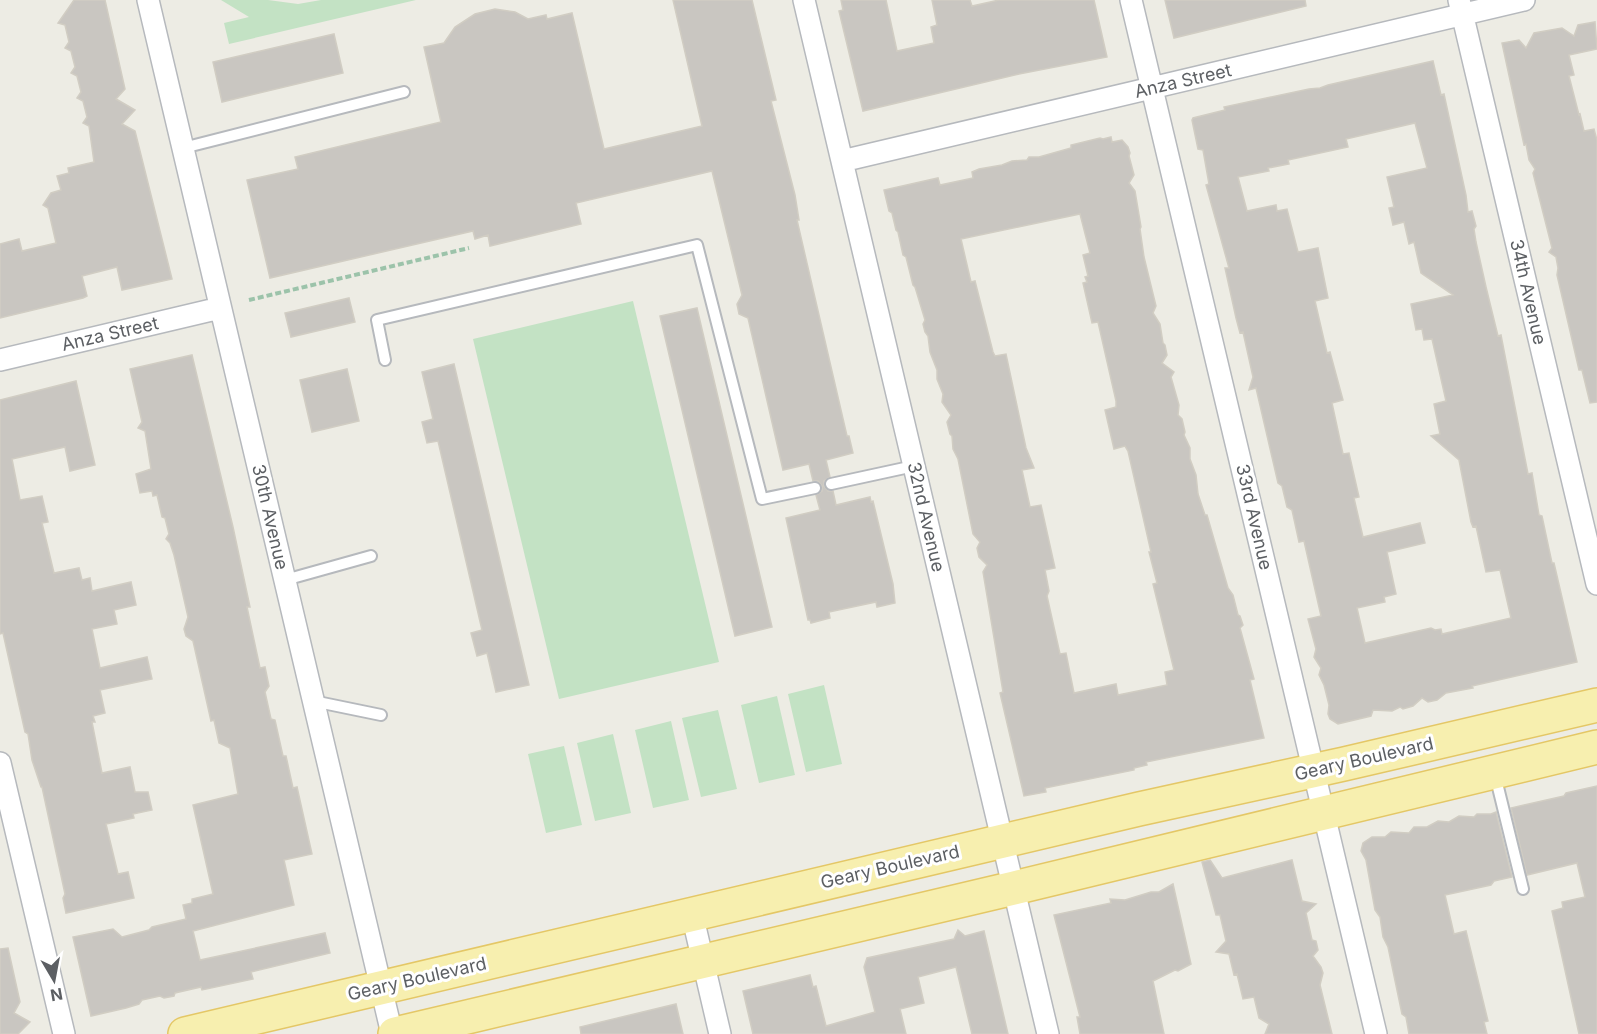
<svg xmlns="http://www.w3.org/2000/svg" width="1597" height="1034" viewBox="0 0 1597 1034" font-family="Inter,sans-serif">
<rect width="100%" height="100%" fill="#edece4"/>
<path fill="#c3e2c4" d="M221,0H268L298,4L321,0H416L229,44L224,23L249,17Z
M633,301L719,662L559,699L473,339Z
M824,685L842,764L806,772L788,694Z
M777,696L795,775L759,783L741,705Z
M718,710L737,789L701,797L682,718Z
M671,721L689,800L653,808L635,730Z
M613,734L631,813L595,821L577,743Z
M564,746L582,825L546,833L528,754Z"/>
<path fill="#c9c6c1" stroke="#d1cdc3" stroke-width="1.5" fill-rule="evenodd" d="M74,0H105L125,89L116,99L135,110L122,124L135,131L172,279L122,290L117,267L82,276L87,296L83,298L0,318V244L19,239L22,251L56,243L48,208L43,205L51,193L61,190L57,176L69,173L68,168L94,162L89,126L83,123L87,117L83,101L77,98L81,92L77,76L71,73L75,67L71,51L65,48L69,42L65,25L58,23Z
M673,0H752L776,100L771,101L795,195L799,220H797L847,436H849L853,453L826,460L830,477L824,481V486L828,491H833L836,505L870,497L871,502L873,501L893,584L895,603L877,607L876,602L829,612L830,618L811,623L810,620H808L786,518L820,510L816,495L822,491V486L818,481H813L809,464L783,470L748,318L739,314L737,304L742,295L712,171L576,203L581,224L490,246L488,235L475,239L473,231L270,278L247,180L298,169L295,157L441,122L424,47L444,43L455,27L475,14L495,9L515,12L528,19L546,15L547,19L572,13L604,149L702,126Z
M841,0H886L897,51L934,43L931,27L937,25L932,0H970L972,6L999,0H1094L1107,57L1019,74L863,111L839,11L843,10Z
M1165,0H1305L1306,6L1174,38Z
M1595,22L1597,49L1569,55L1574,75L1569,76L1579,115L1580,114L1584,131L1594,129L1597,140V402L1590,403L1582,370H1579L1557,275L1558,268L1556,257L1549,252L1552,248L1533,173L1535,169L1529,160L1526,144L1524,145L1502,43L1519,40L1526,48L1534,33L1562,28L1574,36L1578,25Z
M334,34L343,73L222,102L213,62Z
M1433,61L1441,95L1444,94L1466,195L1468,212L1472,211L1476,226L1474,229L1476,242L1486,287L1498,336L1501,335L1528,474L1532,473L1539,515L1542,516L1552,563H1554L1577,662L1472,686L1473,688L1446,693L1437,700L1428,702L1422,698L1413,706L1403,709L1400,707L1392,711L1373,710L1371,716L1338,724L1330,719L1328,714L1329,705L1324,685L1319,675L1321,668L1314,657L1316,649L1308,619L1321,616L1304,541L1299,542L1292,510L1287,507L1282,486L1278,483L1256,388L1249,390L1253,377L1243,332L1240,333L1236,318L1225,268H1229L1206,185L1209,184L1203,150L1198,149L1192,120L1193,118L1225,110L1224,107L1309,89L1320,88L1328,85ZM1415,123L1427,168L1387,177L1394,207L1389,208L1393,225L1404,222L1409,244L1414,242L1421,273L1453,295L1411,304L1416,330L1422,329L1424,340L1432,339L1446,401L1434,404L1440,434L1431,436L1459,460L1471,522L1473,527L1476,526L1486,572L1500,570L1511,618L1442,634L1441,629L1435,630L1431,628L1365,643L1357,608L1385,602L1384,597L1396,594L1387,552L1425,543L1420,523L1363,537L1354,498L1359,497L1349,453L1343,454L1332,403L1343,400L1330,352L1327,353L1315,301L1328,298L1318,248L1298,252L1287,209L1277,211L1276,205L1247,211L1238,177L1269,171L1268,168L1289,164L1288,160L1348,147L1346,139Z
M1111,137L1112,142L1122,140L1128,147L1130,153L1129,156L1134,175L1129,183L1135,191L1141,227L1140,229L1144,257L1156,306L1153,313L1160,324L1163,343L1165,345L1167,355L1162,363L1174,372L1171,377L1179,405L1178,415L1182,419L1185,432L1184,435L1190,448V459L1196,475L1198,494L1205,515H1207L1228,588L1233,595L1238,615L1240,616L1243,625L1240,628L1254,679L1250,680L1264,738L1146,762L1147,765L1134,768V770L1045,788L1046,792L1024,796L1000,693L1003,692L983,572L987,565L979,557L977,548L980,542L973,534L958,459L953,449L952,436L950,434L947,422L951,415L942,402L943,394L937,379V370L930,352L928,336L925,332L923,324L925,320L915,287L913,285L906,257L903,255L898,232L896,230L892,213L889,211L884,190L938,178L940,185L973,178L972,172L979,169L1002,165L1012,161L1027,160L1029,157H1039L1071,148V145L1100,138L1103,139ZM1080,214L1090,253L1083,255L1088,276L1085,277L1087,282L1083,283L1092,323L1098,322L1116,401V407L1105,410L1114,449L1125,446L1128,451L1151,552H1149L1157,583L1153,584L1174,670L1165,672L1167,685L1118,695L1116,684L1074,693L1066,653L1060,654L1047,596L1049,591L1045,570L1055,568L1041,505L1030,507L1022,470L1034,468L1026,448L1006,354L995,356L993,352L975,281L971,282L961,239Z
M349,298L355,322L291,337L285,313Z
M697,308L772,627L735,636L660,316Z
M192,355L233,527L250,607H247L260,668L265,667L269,686L265,692L271,719L275,720L283,756H286L293,788L297,787L312,854L284,860L294,905L193,931L200,960L325,933L330,953L251,972L253,979L202,990L201,987L175,993L174,996L164,998L160,996L142,1000L139,1004L126,1008L91,1016L73,937L113,929L122,937L149,930L152,927L186,919L183,905L192,903V899L213,894L193,805L238,794L230,748L219,743L214,720L211,721L193,641L186,636L184,629L188,617L174,555L170,543L166,539L169,534L165,518L162,517L157,495L153,496L152,491L140,493L136,474L151,469L145,431L138,428L142,422L130,369Z
M454,364L529,685L496,692L487,653L477,656L471,633L482,630L438,441L427,443L422,422L433,419L422,372Z
M347,369L359,421L312,432L300,380Z
M76,381L95,465L70,471L65,447L12,459L20,500L42,496L48,522L42,523L54,573L79,568L82,580L90,578L92,591L131,582L136,605L114,610L117,624L92,629L100,668L147,657L152,679L100,690L105,713L93,716L95,722H92L102,773L130,767L135,792H148L152,810L133,814L134,818L106,824L118,874L128,872L134,898L66,913L63,898L65,894L42,787H41L32,760L28,734L25,732L3,633L0,634V400Z
M1597,786V1034H1579L1552,911L1563,908L1562,902L1585,897L1577,863L1527,875L1511,808L1564,796L1566,793Z
M1496,812L1512,877L1494,881L1491,885L1445,895L1454,934L1466,931L1488,1021L1484,1022L1487,1034H1409L1406,1017L1402,1014L1388,947L1383,937L1380,917L1375,910L1366,860L1361,851L1363,843L1372,837H1385L1391,832L1409,833L1414,827H1427L1438,821L1449,822L1459,816L1474,817L1477,814H1491Z
M1210,860L1222,878L1292,860L1302,901L1316,904L1306,913L1312,940L1316,941L1318,950L1313,956L1321,967L1323,973L1320,985L1332,1034H1265L1269,1024L1259,1018L1254,997L1243,999L1237,974L1234,975L1229,954L1216,952L1226,941L1220,915H1216L1202,862Z
M1173,884L1191,964L1178,971L1175,970L1153,981L1164,1034H1080L1077,1017H1080L1054,915L1111,903L1110,899L1125,900L1151,892H1159Z
M958,930L965,936L984,931L1008,1034H972L956,967L918,977L924,1003L900,1009L906,1034H753L743,991L810,975L813,987L816,986L826,1026L875,1012L864,967L867,958L954,939Z
M8,948L20,1002L14,1013L30,1022L18,1034H0V949Z
M676,1004L683,1034H581L580,1027Z"/>
<g fill="none" stroke-linecap="round" stroke-linejoin="round">
<defs>
<path id="service" d="M183,148L404,92
M385,360L377,320L697,245L762,499L815,488
M831,484L914,466
M285,580L371,556
M313,701L381,715
M1495,775L1523,889"/>
<path id="minor" d="M148,0L392,1034
M804,0L1048,1034
M1131,0L1376,1034
M1459,0L1597,584
M842,161L1524,0
M0,360L220,308
M0,763L64,1034
M692,914L720,1034"/>
<path id="primary" d="M185,1034L1139,809L1344,764L1597,705
M395,1034L1014,888L1597,747"/>
</defs>
<use href="#service" stroke="#b6b9bd" stroke-width="14"/>
<use href="#minor" stroke="#b6b9bd" stroke-width="24"/>
<use href="#primary" stroke="#e4c766" stroke-width="36"/>
<path stroke="#9cc3aa" stroke-width="4" stroke-dasharray="6 3" stroke-linecap="butt" d="M249,300L469,248"/>
<use href="#service" stroke="#fff" stroke-width="10"/>
<use href="#minor" stroke="#fff" stroke-width="21"/>
<use href="#primary" stroke="#f7efaf" stroke-width="33"/>
</g>
<g text-anchor="middle" stroke-width="6" stroke-linejoin="round" paint-order="stroke">
<g font-size="18" fill="#5c5f63" stroke="#fff">
<text transform="translate(1183 81) rotate(-13)" y="6">Anza Street</text>
<text transform="translate(1528 292) rotate(77)" y="6">34th Avenue</text>
<text transform="translate(110 334) rotate(-13)" y="6">Anza Street</text>
<text transform="translate(270 517) rotate(77)" y="6">30th Avenue</text>
<text transform="translate(926 517) rotate(77)" y="6">32nd Avenue</text>
<text transform="translate(1254 517) rotate(77)" y="6">33rd Avenue</text>
<text transform="translate(1364 759) rotate(-13)" y="6">Geary Boulevard</text>
<text transform="translate(890 867) rotate(-13)" y="6">Geary Boulevard</text>
<text transform="translate(417 979) rotate(-13)" y="6">Geary Boulevard</text>
</g>
</g>
<g transform="translate(54 980) rotate(170)" stroke="#ffffff" stroke-width="4.5" paint-order="stroke">
<path d="M0-4.5L10 22L0 15L-10 22Z" fill="#5c5f63"/>
<text y="-9" font-size="16" font-weight="bold" text-anchor="middle" fill="#5c5f63">N</text>
</g>
</svg>
